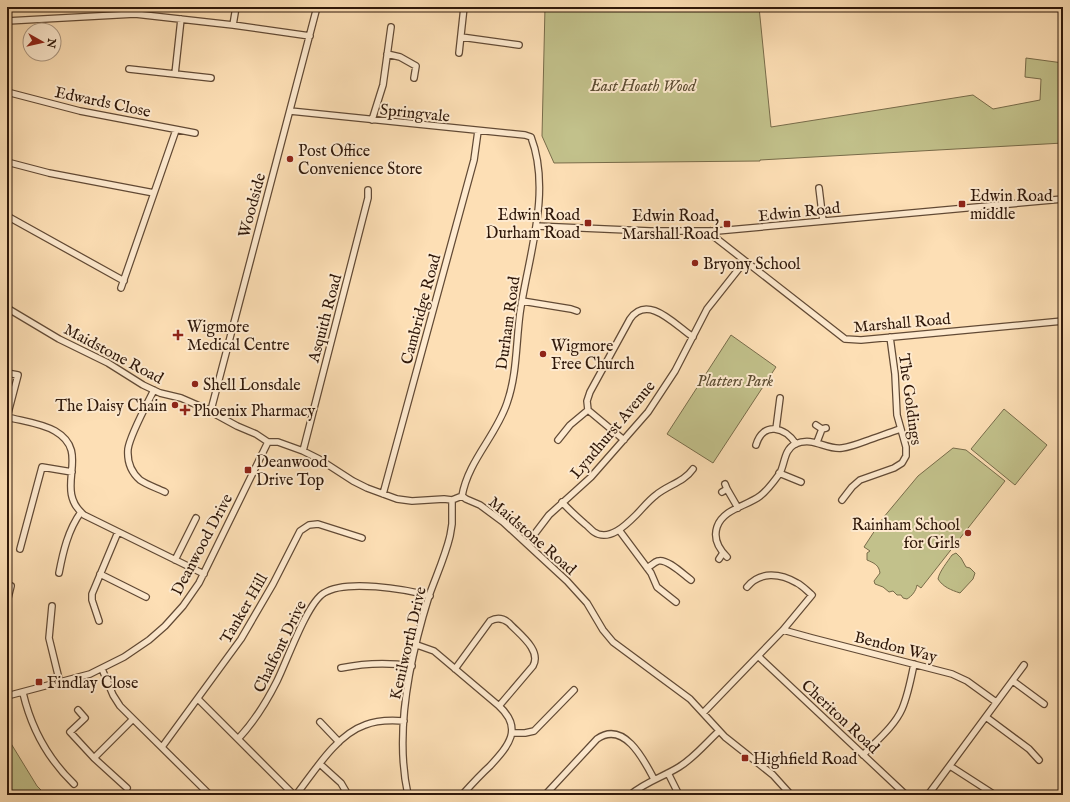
<svg xmlns="http://www.w3.org/2000/svg" width="1070" height="802" viewBox="0 0 1070 802" font-family="'IM FELL English',serif">
<rect width="100%" height="100%" fill="#fddfb5"/>
<filter id="stains"><feTurbulence type="fractalNoise" baseFrequency=".005" numOctaves="4"/><feColorMatrix values="0 0 0 0 .2 0 0 0 0 .09 0 0 0 0 .02 0 0 0 .5 -.17"/></filter>
<radialGradient id="worn" r=".72"><stop offset=".6" stop-color="#630" stop-opacity="0"/><stop offset="1" stop-color="#630" stop-opacity=".3"/></radialGradient>
<path fill="#c2c18b" stroke="#786c4a" d="M545,7H759L771,127L973,95L993,109L1040,100L1041,79L1025,77L1026,58L1063,63V143L760,160V161L554,163L542,136Z
M731,335L776,367L713,463L667,434Z
M1004,409L1047,445L1015,485L971,449Z
M953,448L966,450L1005,481L921,588L917,585C916,591 912,596 907,599L903,598L901,595H897L893,591L889,592L883,587L875,584L874,581L880,573C879,565 874,563 867,560V553L870,551L864,547L883,518L918,476Z
M956,553L961,558L966,567L970,568L975,573L973,579L960,593C951,590 943,587 938,579C939,572 948,561 952,555Z
M7,737L37,786L46,795H7Z"/>
<g fill="none" stroke-linecap="round" stroke-linejoin="round">
<defs>
<path id="minor" d="M181,19L175,74L211,78
M7,21L135,14L233,25L310,36
M233,25L236,7
M461,37L519,45
M459,53L464,7
M387,54L400,57L416,66L414,78
M129,69L175,74
M7,92L80,111L195,133
M290,111L525,135L531,137C552,192 528,257 520,313C516,343 517,375 507,403C496,436 468,461 462,496
M372,120L383,85L391,27
M7,162L49,173L154,193
M819,188L823,221
M7,216L124,281
M536,226L650,231H717L1063,199
M710,231L712,235L845,339L861,340L1063,321
M121,288L176,130
M522,301L571,309L577,311
M7,308L59,339L108,363L143,385L160,393L181,398L204,408L211,410L215,414L237,426L256,434L268,442H278L303,451L319,459L353,481L367,488L397,499L412,501L444,499L452,500L462,496L466,499L480,505L503,522L567,581L587,603L603,630L613,642L690,699L725,737L773,775L791,795
M7,373L18,375L7,417
M154,390C147,404 130,435 128,449C127,461 131,472 140,480C147,485 157,488 165,492
M211,410L317,7
M7,417C22,421 41,423 55,431C93,453 52,488 84,515L204,574
M816,425L822,429L826,428
M776,429L780,398
M558,440L570,425L588,410
M624,440L588,410L587,401L590,392L630,319C648,293 676,326 693,337
M817,442L822,429
M756,445C763,421 785,427 796,444
M303,451L368,198V190
M779,473L801,482
M727,489L738,508
M722,492L727,489L725,484
M383,494L474,160L478,131
M842,500L852,487L860,480L894,468L902,463L906,456V447L897,415L895,374L890,337
M562,502C569,510 577,517 585,524C588,526 591,530 594,532C609,542 626,525 636,515C643,508 648,501 656,495C668,485 684,482 693,469
M619,530L651,573L657,587L676,602
M527,544L549,515L591,477L648,412L675,371L707,309L745,261
M20,549L42,467L72,472
M727,557C719,549 713,539 717,527C723,509 747,506 760,496C767,491 775,480 780,473C785,463 784,450 795,444C814,436 825,450 842,448C850,447 858,444 866,441C877,437 889,433 900,429
M719,559L723,553
M175,560L196,518
M647,568C651,566 654,562 658,561C667,558 684,575 691,580
M59,573C63,552 68,530 81,512
M100,574L146,597
M7,602L11,586
M52,606L49,638L60,683
M99,621L92,600V594L118,532
M783,630L812,638L952,674L967,681L996,702
M417,645L434,651L499,706C524,729 508,746 490,766C480,775 471,785 462,795
M758,656L906,795
M341,668C365,663 387,662 412,666
M102,669L113,695L120,706L210,795
M455,669L490,621C497,617 503,618 509,623C519,634 542,650 533,666L499,706
M1013,681L1044,704
M23,693C31,727 48,759 74,784
M7,696L90,674L124,657L149,640L165,626L183,606L199,583L268,442
M198,699L294,795
M78,710L85,718L70,732L94,758L127,788
M703,713L783,630L812,595C807,591 803,586 797,583C780,573 760,571 747,587
M986,717L1029,749L1039,760
M320,722L339,742
M512,733H525L534,731L574,690
M238,739C254,722 266,703 277,681C287,661 307,603 324,593C346,579 405,589 430,596
M162,747L241,639L273,584L300,531L309,525L318,524L362,538
M863,755C876,741 894,727 902,709C908,695 911,679 914,664
M94,758L133,719
M320,764L341,783L348,795
M950,766L995,795
M668,773L679,795
M296,795C314,772 336,735 365,725C377,720 391,720 404,721
M408,795C394,732 410,657 429,596C436,576 445,557 450,536L452,524V500
M545,795L597,739C624,720 644,760 654,779
M630,795C645,782 663,777 679,767C694,758 706,743 719,731
M928,795L1024,665"/>
</defs>
<use href="#minor" stroke="#624a35" stroke-width="8"/>
<use href="#minor" stroke="#feeacf" stroke-width="5.5"/>
</g>
<g fill="#8f2418" stroke="#feeacf" stroke-width="1.5">
<circle cx="290" cy="159" r="4"/>
<rect x="958" y="200" width="8" height="8" rx="2"/>
<rect x="584" y="219" width="8" height="8" rx="2"/>
<rect x="723" y="220" width="8" height="8" rx="2"/>
<circle cx="695" cy="263" r="4"/>
<path d="M176 329h4v4h4v4h-4v4h-4v-4h-4v-4h4z"/>
<circle cx="543" cy="354" r="4"/>
<circle cx="195" cy="384" r="4"/>
<circle cx="175" cy="405" r="4"/>
<path d="M183 404h4v4h4v4h-4v4h-4v-4h-4v-4h4z"/>
<rect x="244" y="466" width="8" height="8" rx="2"/>
<circle cx="968" cy="533" r="4"/>
<rect x="35" y="678" width="8" height="8" rx="2"/>
<rect x="741" y="754" width="8" height="8" rx="2"/>
</g>
<g text-anchor="middle" stroke-width="4" stroke-linejoin="round" paint-order="stroke">
<g font-size="16" font-style="italic" fill="#5b4b31" stroke="#feeacf">
<text x="643" y="91">East Hoath Wood</text>
<text x="735" y="386">Platters Park</text>
</g>
<g font-size="16" fill="#2f180a" stroke="#feeacf">
<text transform="translate(103 101) rotate(12)" y="6">Edwards Close</text>
<text transform="translate(415 112) rotate(6)" y="6">Springvale</text>
<text transform="translate(251 205) rotate(-75)" y="6">Woodside</text>
<text transform="translate(799 211) rotate(-6)" y="6">Edwin Road</text>
<text transform="translate(420 309) rotate(-75)" y="6">Cambridge Road</text>
<text transform="translate(324 318) rotate(-75)" y="6">Asquith Road</text>
<text transform="translate(902 322) rotate(-5)" y="6">Marshall Road</text>
<text transform="translate(507 323) rotate(-82)" y="6">Durham Road</text>
<text transform="translate(114 353) rotate(28)" y="6">Maidstone Road</text>
<text transform="translate(911 399) rotate(82)" y="6">The Goldings</text>
<text transform="translate(612 429) rotate(-50)" y="6">Lyndhurst Avenue</text>
<text transform="translate(533 535) rotate(41)" y="6">Maidstone Road</text>
<text transform="translate(201 544) rotate(-62)" y="6">Deanwood Drive</text>
<text transform="translate(243 608) rotate(-60)" y="6">Tanker Hill</text>
<text transform="translate(407 643) rotate(-77)" y="6">Kenilworth Drive</text>
<text transform="translate(279 646) rotate(-64)" y="6">Chalfont Drive</text>
<text transform="translate(896 646) rotate(14)" y="6">Bendon Way</text>
<text transform="translate(841 716) rotate(43)" y="6">Cheriton Road</text>
</g>
<g font-size="16" fill="#2f180a" stroke="#feeacf" text-anchor="start">
<text x="298" y="156">Post Office<tspan x="298" dy="18">Convenience Store</tspan></text>
<text x="970" y="201">Edwin Road<tspan x="970" dy="18">middle</tspan></text>
<text x="580" y="220" text-anchor="end">Edwin Road<tspan x="580" dy="18">Durham Road</tspan></text>
<text x="719" y="221" text-anchor="end">Edwin Road,<tspan x="719" dy="18">Marshall Road</tspan></text>
<text x="703" y="269">Bryony School</text>
<text x="187" y="332">Wigmore<tspan x="187" dy="18">Medical Centre</tspan></text>
<text x="551" y="351">Wigmore<tspan x="551" dy="18">Free Church</tspan></text>
<text x="203" y="390">Shell Lonsdale</text>
<text x="167" y="411" text-anchor="end">The Daisy Chain</text>
<text x="193" y="416">Phoenix Pharmacy</text>
<text x="256" y="467">Deanwood<tspan x="256" dy="18">Drive Top</tspan></text>
<text x="960" y="530" text-anchor="end">Rainham School<tspan x="960" dy="18">for Girls</tspan></text>
<text x="47" y="688">Findlay Close</text>
<text x="753" y="764">Highfield Road</text>
</g>
</g>
<rect width="1070" height="802" fill="none" stroke="#fddfb5" stroke-width="24"/>
<rect x="8" y="8" width="1054" height="786" fill="none" stroke="#2f180a" stroke-width="2"/>
<rect x="12" y="12" width="1046" height="778" fill="none" stroke="#2f180a"/>
<g transform="translate(42 42) rotate(98)"><circle r="19" fill="#feeacf" stroke="#ab9680"/>
<path d="M0-3L7 15L0 10L-7 15Z" fill="#8f2418"/>
<text y="-6" font-size="11" font-weight="bold" text-anchor="middle" fill="#2f180a">N</text>
</g>
<rect width="100%" height="100%" filter="url(#stains)"/>
<rect width="100%" height="100%" fill="url(#worn)"/>
</svg>
